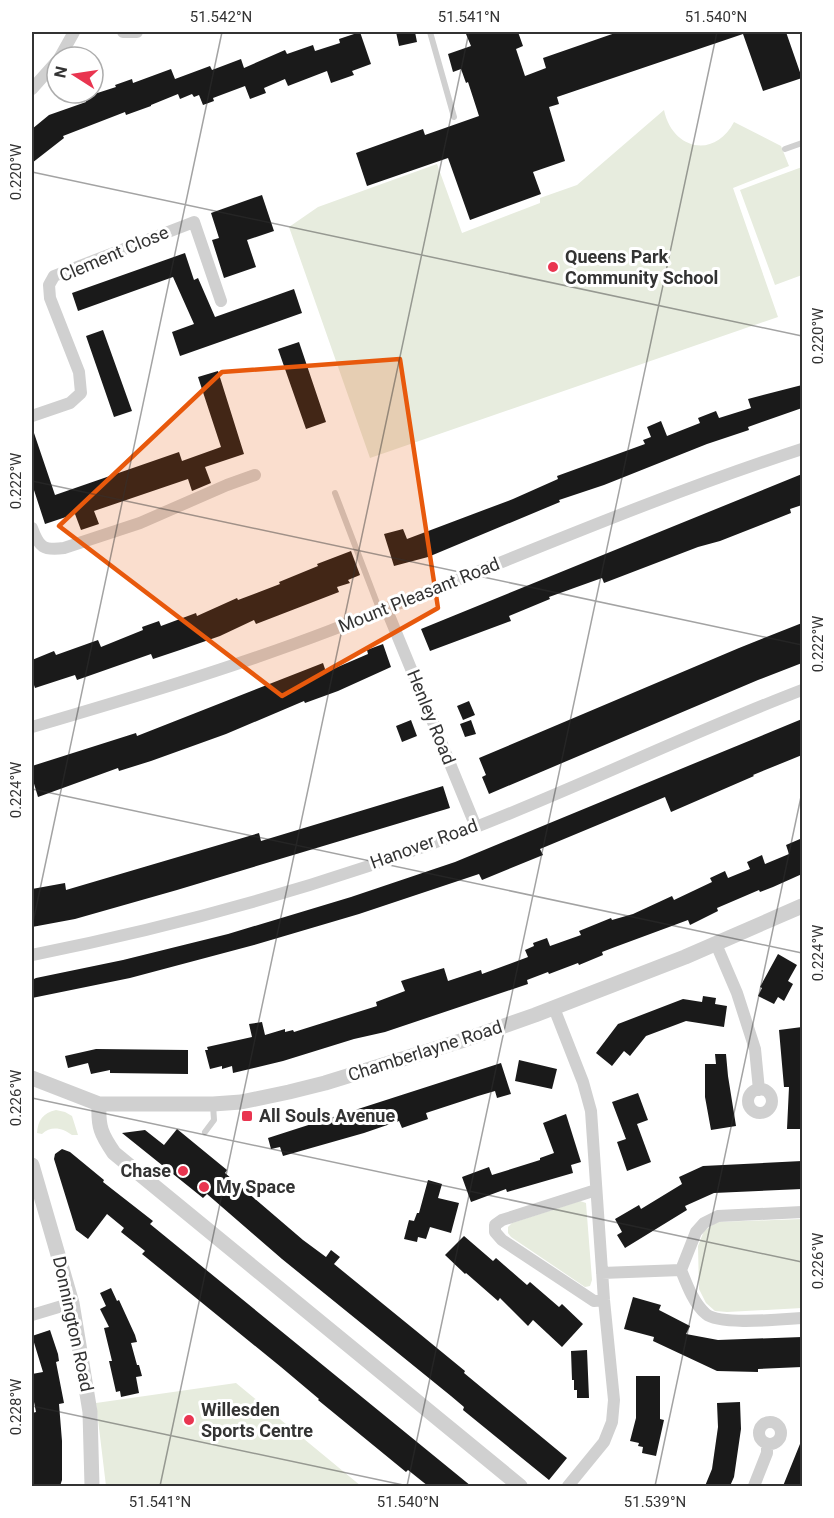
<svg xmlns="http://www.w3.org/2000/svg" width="834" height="1518" viewBox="0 0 834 1518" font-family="Roboto,sans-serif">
<rect width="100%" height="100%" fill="#fff"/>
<path fill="#e7ecde" d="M664,110C672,149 714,160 734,122L781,146L789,166L733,188L778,317L370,458L289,227L318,207L437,164L462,233L540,203V198L577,185Z
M802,167V275L775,285L740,190Z
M56,1110L65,1112L72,1116L78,1135H72C63,1128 51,1125 42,1134L37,1133C38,1120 43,1113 56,1110Z
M580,1201L586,1203L592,1280L590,1286L585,1287L511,1237L508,1233V1227L512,1223Z
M802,1219V1308L727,1312L715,1311L706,1303L699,1289L698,1246L704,1231L717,1222Z
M236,1383L361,1486H106L96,1403Z"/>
<path fill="#1a1a1a" d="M360,32L371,64L352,71L354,75L331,83L327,71L288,86L285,79L264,88L266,93L250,99L245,86L213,98L214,101L203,105L199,95L194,97L192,94L180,99L178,94L151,105V106L126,115L125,112L63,136L64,138L32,163V129L49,115L86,102L85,97L116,87L115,85L132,79L133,83L171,69L175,79L210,66L212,70L241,59L244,68L285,50L287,54L313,45L315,51L340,43L339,39Z
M396,32H415L417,42L399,46Z
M473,32H518L523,46L516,49L525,76L546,68L543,58L618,32H786L802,78L763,91L743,34L557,97L559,104L549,107L565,161L533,172L541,194L470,220L448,158L367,186L356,153L423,129L425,135L479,116L468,82L466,83L461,69L453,72L448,54L471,46L466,34Z
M262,195L274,231L247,240L256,267L224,278L212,240L219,238L211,213Z
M185,253L194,280L198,278L215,317L294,289L302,313L180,356L172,332L194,324L173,277L78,311L72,293Z
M103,330L132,411L114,417L86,336Z
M299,342L326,422L306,429L278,349Z
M218,371L244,454L205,467L211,483L192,491L188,479L94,511L99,524L81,530L75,514L45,524L32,484V433H34L55,495L179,452L182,461L221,447L198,377Z
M802,385V408L748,427L749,430L707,444L604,485L559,500L560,502L428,557L394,566L384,534L403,529L407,539L513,499L558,479L557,476L645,444L643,440L651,437L647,427L661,421L667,436L700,423L698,418L716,411L719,418L751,408L748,399Z
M802,474V505L790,509L791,513L720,541L698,547L604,583L602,578L549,597L550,599L509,616L511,621L430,651L421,629Z
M351,551L360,575L348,580L350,583L337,587L339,592L256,624L254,620L220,636L180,650L153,659L151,654L77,680L75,675L35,688L32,679V660L54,651L56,655L98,640L101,647L143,630L142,627L159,621L161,626L196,613L197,616L237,598L238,600L280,584L279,582L318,566L317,564Z
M802,623V663L758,680L489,794L482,777L486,775L479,758L739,648Z
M383,644L391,667L338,691L305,703L304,701L226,734L151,761L119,771L118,768L38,797L32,777V766L136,733L137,736L323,663L326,672L368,654L367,650Z
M469,701L475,715L463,720L457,706Z
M802,719V755L753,775L754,776L671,812L665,797L540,849L543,855L482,880L479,874L359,914L254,945L130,978L32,998V980L36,978L123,960L228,934L351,897L455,862Z
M411,720L417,736L402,742L396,726Z
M471,720L476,734L465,737L460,724Z
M443,786L450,808L177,890L75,919L32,927V889L65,883L66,890L259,833L261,841Z
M800,839L802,846V874L773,887L760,892L759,890L717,908L718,911L690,925L688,920L615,947L602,952L603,955L579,965L578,963L549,974L548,972L527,980L528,984L385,1032L354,1039L283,1061L233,1073L232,1066L222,1069V1066L210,1069L205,1050H208L207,1047L252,1037L249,1024L262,1022L265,1035L285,1029V1032L293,1030L294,1032L377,1006L376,1002L405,991L401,981L414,977L444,968L448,981L481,970L482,974L528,957L525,950L534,946L533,943L547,938L550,946L581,935L579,931L611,918L612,920L633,914L672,896L674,900L712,882L710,878L725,871L728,878L750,869L747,862L762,855L765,864L789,854L786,845Z
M778,954L797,965L788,981L793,984L784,1001L778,997L774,1004L758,996L762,988L760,987Z
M703,996L716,998L715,1004L727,1006L724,1027L686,1021L646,1036L630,1056L624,1051L612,1066L596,1053L618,1024L683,999L702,1002Z
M802,1027V1129H787L789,1087H784L779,1030Z
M96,1049L188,1050V1074L110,1073V1070L91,1074L88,1063L68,1068L65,1056Z
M715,1054H726L728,1076L736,1126L711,1130L705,1097V1064H716Z
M519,1060L557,1069L552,1089L515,1081Z
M501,1063L511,1094L497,1098L495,1091L478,1096L426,1113L428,1119L402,1128L399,1121L364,1133L283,1156L280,1147L271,1149L268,1138Z
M638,1093L648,1120L637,1124L651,1162L627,1171L617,1142L626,1139L612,1102Z
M566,1114L581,1162L571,1165L573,1173L507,1192L506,1189L471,1202L462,1177L489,1167L492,1175L540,1160V1158L554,1153L543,1123Z
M177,1129L227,1170L225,1173L303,1240L326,1257L331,1250L340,1257L334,1264L415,1330L465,1371L464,1373L567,1458L549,1480L463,1410L464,1407L451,1396L282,1259L207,1194L203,1198L122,1133L145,1130L164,1145Z
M62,1149L70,1152L104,1180L103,1182L153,1221L150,1224L471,1486H428L408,1470L406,1472L318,1400L319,1399L281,1367L142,1254L145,1251L121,1232L124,1228L107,1214L88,1239L76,1230L54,1159L55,1154Z
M802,1161V1189L714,1193L685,1206L687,1210L625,1248L617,1235L622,1232L615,1219L639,1205L641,1209L682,1184L679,1177L703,1166Z
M428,1180L442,1184L438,1198L459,1203L451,1233L430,1227L426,1239L418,1237L417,1242L404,1239L409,1220L414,1221L417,1213H419Z
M464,1236L493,1261L496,1258L527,1285L530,1282L559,1307L562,1304L583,1324L562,1347L533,1320L528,1326L500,1298L498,1301L466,1273L465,1274L445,1255Z
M111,1288L117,1301L119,1300L135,1335L137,1342L131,1343L137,1365H139L142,1376L136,1377L139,1393L121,1397L120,1391L116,1392L109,1361H112L104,1328L109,1327L100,1309L106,1306L100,1293Z
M633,1297L661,1305L659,1310L690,1326L686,1334L718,1340L802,1337V1367L758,1369V1372L717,1371L653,1341L654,1337L624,1329Z
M50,1330L58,1354L59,1361L56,1362L64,1403L59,1404L62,1441V1480L60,1486H32V1413L36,1412L32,1392V1374L43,1372L32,1336Z
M587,1350L589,1398H577V1390H574V1380H572L571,1351Z
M636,1376H660V1419L664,1420L656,1456L642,1453L643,1447L638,1446L639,1443L630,1441L636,1418Z
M740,1402L741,1429L734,1477L730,1486H705L712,1469L718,1427L717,1403Z
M802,1439V1486H783Z"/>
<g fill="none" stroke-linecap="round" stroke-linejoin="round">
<path stroke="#d0d0d0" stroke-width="6" d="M430,32L454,117
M785,149L802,143
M335,493L380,611
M205,1132L214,1120L213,1105"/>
<path stroke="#d0d0d0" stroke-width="12" d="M123,32H137
M60,57L74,32
M32,89L57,61
M32,416L70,403L81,393L79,372L50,298L49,285L54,276L194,222L221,301
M32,528C39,547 43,551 64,548L140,523L227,485L255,475
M386,608L476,827
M32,727C131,698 232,668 329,631C487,570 642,501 802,449
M716,944L737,993L755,1049L759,1090
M32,955C182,925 333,883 476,827C586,784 692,732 802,690
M554,1008L583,1082L591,1111L604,1300L614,1400L612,1422L604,1442L568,1486
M748 1101a12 12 0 1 1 24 0a12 12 0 1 1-24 0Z
M596,1190L502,1220L495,1225V1232L502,1240L594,1301L604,1300
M802,1212L718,1216L704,1223L696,1232L681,1270C687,1285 694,1304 706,1314C720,1326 783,1319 802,1318
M602,1273L681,1270
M32,1315L72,1303
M759 1433a11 11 0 1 1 22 0a11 11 0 1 1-22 0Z
M754,1486L767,1453V1444"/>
<path stroke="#d0d0d0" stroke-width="15" d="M32,1078L99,1104H213L241,1102L289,1092L325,1083L464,1040L535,1015L685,957L802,906
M99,1104C98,1127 101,1134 114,1153L520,1486
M32,1165L72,1303L90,1412L92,1486"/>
</g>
<path fill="#e8590c" fill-opacity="0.2" stroke="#e8590c" stroke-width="4.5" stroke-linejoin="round" d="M400,359L438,608L282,696L59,526L222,372Z"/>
<path fill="none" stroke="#333" stroke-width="1.5" stroke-opacity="0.45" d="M32,172L802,336M32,481L802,645M32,789L802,953M32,927L222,32M32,1098L802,1262M32,1406L408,1486M160,1486L469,32M407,1486L717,32M655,1486L802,792"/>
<g fill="#e93550" stroke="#fff" stroke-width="2">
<circle cx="553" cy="267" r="6"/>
<rect x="241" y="1110" width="12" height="12" rx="3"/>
<circle cx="183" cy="1171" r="6"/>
<circle cx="204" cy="1187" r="6"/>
<circle cx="189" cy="1420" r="6"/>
</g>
<g text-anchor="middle" stroke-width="6" stroke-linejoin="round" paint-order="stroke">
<g font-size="18" fill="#333" stroke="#fff">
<text transform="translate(114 254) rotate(-23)" y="6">Clement Close</text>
<text transform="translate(419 595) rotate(-22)" y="6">Mount Pleasant Road</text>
<text transform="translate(431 717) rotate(68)" y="6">Henley Road</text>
<text transform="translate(424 844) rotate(-20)" y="6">Hanover Road</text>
<text transform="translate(425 1051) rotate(-18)" y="6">Chamberlayne Road</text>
<text transform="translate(73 1324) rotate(78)" y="6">Donnington Road</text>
</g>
<g font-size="18" font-weight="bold" fill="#333" stroke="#fff" text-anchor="start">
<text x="565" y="263">Queens Park<tspan x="565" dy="21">Community School</tspan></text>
<text x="259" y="1122">All Souls Avenue</text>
<text x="171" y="1177" text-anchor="end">Chase</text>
<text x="216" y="1193">My Space</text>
<text x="201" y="1416">Willesden<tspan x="201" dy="21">Sports Centre</tspan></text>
</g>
</g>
<rect width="834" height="1518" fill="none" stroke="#ffffff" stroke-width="66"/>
<g transform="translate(75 75) rotate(282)"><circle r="28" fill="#ffffff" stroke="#adadad" stroke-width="1.5"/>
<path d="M0-4.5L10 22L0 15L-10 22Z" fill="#e93550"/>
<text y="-9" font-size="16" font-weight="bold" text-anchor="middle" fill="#333333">N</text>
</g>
<rect x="33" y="33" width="768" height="1452" fill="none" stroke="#333" stroke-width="2"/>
<g font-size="15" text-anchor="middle" fill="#333">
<text x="221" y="22">51.542°N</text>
<text x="469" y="22">51.541°N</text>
<text x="716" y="22">51.540°N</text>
<text transform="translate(16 172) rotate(-90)" y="5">0.220°W</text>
<text transform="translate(818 336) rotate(-90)" y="5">0.220°W</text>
<text transform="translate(16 481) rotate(-90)" y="5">0.222°W</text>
<text transform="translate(818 644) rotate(-90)" y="5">0.222°W</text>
<text transform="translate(16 790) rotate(-90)" y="5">0.224°W</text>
<text transform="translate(818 953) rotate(-90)" y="5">0.224°W</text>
<text transform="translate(16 1098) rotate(-90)" y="5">0.226°W</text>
<text transform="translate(818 1261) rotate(-90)" y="5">0.226°W</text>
<text transform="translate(16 1407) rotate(-90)" y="5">0.228°W</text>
<text x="160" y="1507">51.541°N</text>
<text x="408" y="1507">51.540°N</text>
<text x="655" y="1507">51.539°N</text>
</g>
</svg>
